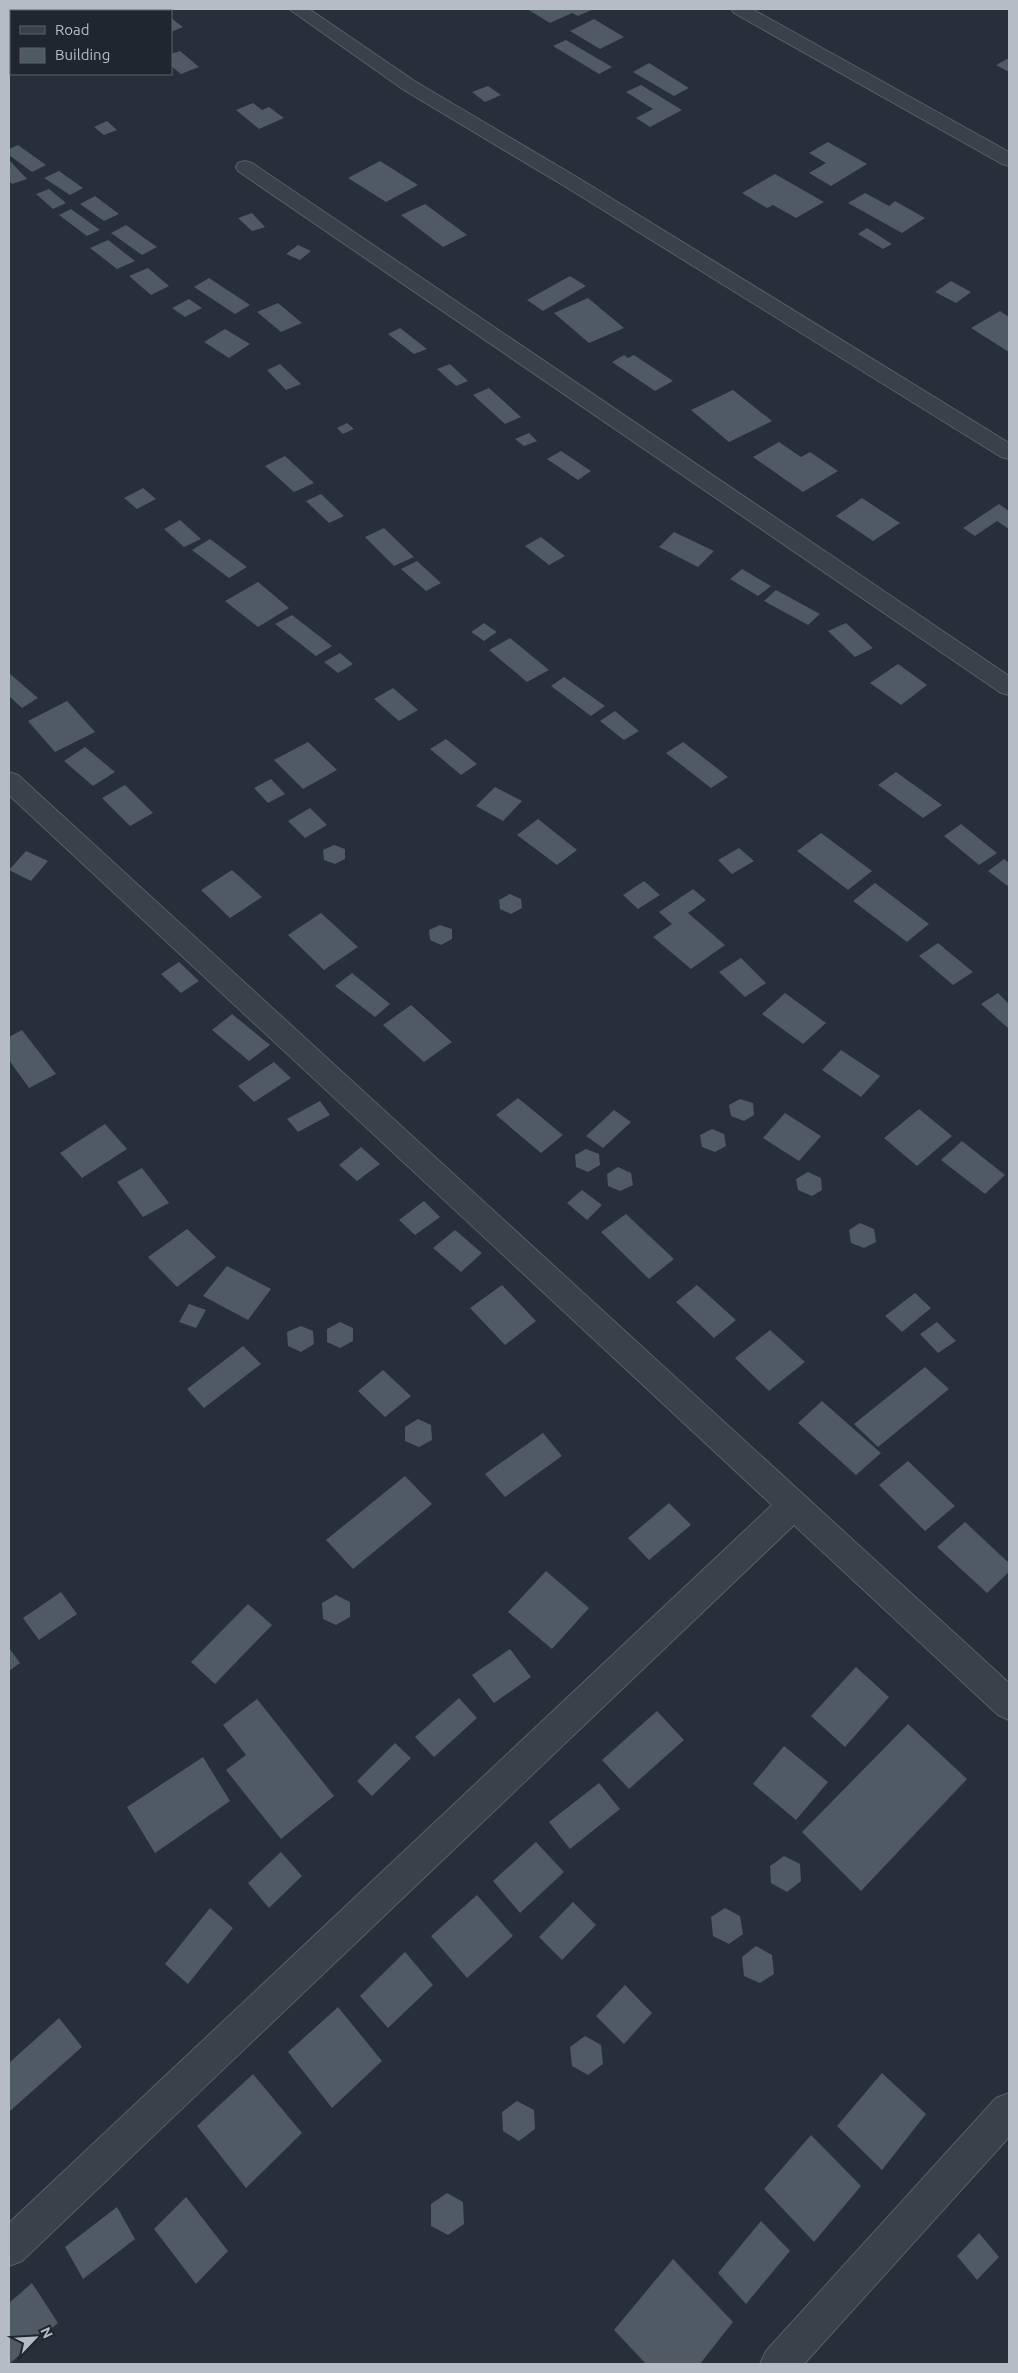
<svg xmlns="http://www.w3.org/2000/svg" width="1018" height="2373" viewBox="0 0 1018 2373" font-family="Ubuntu,sans-serif">
<rect width="100%" height="100%" fill="#262f3a"/>
<path fill="#4f5a65" d="M527,9H594L578,16L572,13L550,23Z
M171,18L183,27L171,32Z
M594,19L624,37L600,49L570,31Z
M566,40L612,67L599,74L553,46Z
M180,51L199,67L181,74L171,66V54Z
M1009,58V72L996,65Z
M649,63L689,88L674,96L633,72Z
M641,85L682,110L650,127L636,118L653,109L626,92Z
M488,86L501,95L485,102L472,92Z
M253,103L262,110L269,107L284,118L259,129L236,110Z
M107,121L117,130L104,135L94,127Z
M828,142L867,164L831,186L809,173L826,163L809,153Z
M18,145L46,165L32,172L9,155V149Z
M10,161L27,179L12,184L9,181Z
M380,161L418,185L386,202L348,178Z
M59,171L83,188L70,195L44,178Z
M775,174L824,202L796,218L773,205L767,208L742,193Z
M49,189L66,203L53,209L36,194Z
M865,193L889,206L895,201L925,218L902,233L848,203Z
M95,196L119,214L104,221L80,204Z
M425,204L467,235L443,247L401,215Z
M71,209L100,230L87,236L59,215Z
M252,213L265,227L252,231L238,218Z
M126,225L157,247L142,255L111,233Z
M867,228L892,244L883,249L858,234Z
M108,240L135,261L117,269L90,248Z
M298,245L311,251L300,260L286,254Z
M148,268L169,286L151,295L129,276Z
M570,276L586,286L543,311L527,300Z
M209,278L250,305L235,314L194,287Z
M951,281L971,292L956,303L935,292Z
M588,298L624,328L589,343L554,313Z
M189,299L202,308L185,317L172,308Z
M278,303L302,323L281,332L257,312Z
M1000,311L1009,317V352L971,328Z
M400,328L427,349L414,354L388,334Z
M225,329L250,344L229,358L204,342Z
M624,355L628,358L634,355L673,381L655,391L612,362Z
M280,364L301,384L286,390L267,370Z
M450,364L468,381L456,386L437,369Z
M489,388L521,417L505,424L473,395Z
M733,390L772,421L729,442L691,410Z
M347,423L354,429L343,434L337,428Z
M529,433L537,441L524,446L515,439Z
M779,442L801,457L810,452L838,471L803,492L753,457Z
M561,451L591,471L578,480L547,459Z
M285,456L314,483L294,492L265,466Z
M143,488L156,499L137,509L124,498Z
M321,494L344,516L329,523L306,501Z
M862,498L900,523L873,541L836,516Z
M999,504L1009,511V529L997,521L975,536L963,528Z
M180,520L201,539L184,547L164,529Z
M384,528L414,557L394,566L365,537Z
M674,532L714,551L698,567L659,547Z
M541,537L565,556L549,565L525,546Z
M210,539L247,567L229,578L192,550Z
M417,561L441,583L426,591L401,569Z
M742,569L771,586L758,596L730,579Z
M258,582L289,608L258,627L225,601Z
M776,590L820,614L808,625L764,601Z
M292,615L332,646L316,656L275,624Z
M484,623L497,632L484,641L471,632Z
M846,623L873,648L855,657L828,631Z
M510,638L549,670L527,682L489,650Z
M340,653L353,664L338,673L324,662Z
M898,664L927,685L901,705L870,683Z
M9,673L38,698L22,708L9,696Z
M564,677L605,706L591,716L551,686Z
M393,688L418,710L399,721L374,699Z
M67,701L95,732L55,752L28,721Z
M615,711L639,731L624,740L600,721Z
M446,739L477,764L461,775L430,749Z
M308,742L337,770L303,789L274,760Z
M683,742L717,768L728,777L711,788L666,753Z
M85,747L115,772L93,786L64,761Z
M896,772L942,805L923,818L878,785Z
M271,779L285,794L268,803L254,788Z
M125,785L153,813L130,826L102,798Z
M495,787L522,801L503,821L476,806Z
M310,808L327,825L305,838L288,821Z
M538,819L577,850L557,865L517,835Z
M961,824L997,853L979,865L944,836Z
M821,833L872,871L848,890L797,851Z
M334,845L345,849V859L335,864L324,860L323,850Z
M739,848L754,861L732,874L718,860Z
M26,851L48,861L31,881L9,870Z
M1004,859L1009,863V887L988,871Z
M232,870L262,897L230,918L201,890Z
M644,881L660,895L638,909L623,895Z
M875,883L929,924L907,942L853,901Z
M693,889L706,900L688,913L725,945L691,969L653,937L672,924L659,912Z
M510,894L521,899L522,908L511,914L500,909L499,900Z
M321,913L358,947L324,970L288,935Z
M440,925L452,929V939L441,945L430,940L429,930Z
M938,943L973,972L953,985L919,956Z
M741,958L766,983L745,997L719,972Z
M179,962L199,981L181,993L161,974Z
M352,973L390,1004L375,1017L335,986Z
M785,993L826,1023L803,1044L762,1014Z
M998,993L1009,1004V1029L981,1004Z
M411,1005L452,1042L424,1062L383,1025Z
M232,1014L270,1045L249,1061L212,1030Z
M22,1030L56,1074L29,1088L9,1060V1037Z
M841,1050L880,1076L861,1097L822,1070Z
M274,1062L291,1078L254,1102L238,1086Z
M518,1098L563,1135L541,1153L496,1115Z
M740,1099L753,1103L754,1115L744,1121L731,1116L729,1105Z
M320,1101L330,1115L298,1132L287,1119Z
M919,1109L952,1136L917,1166L884,1138Z
M614,1110L631,1122L603,1148L586,1136Z
M785,1113L821,1136L799,1161L763,1138Z
M105,1124L127,1149L82,1178L60,1153Z
M712,1129L724,1134L726,1146L715,1152L702,1147L700,1135Z
M962,1141L1005,1175L985,1194L941,1160Z
M361,1147L380,1164L357,1181L339,1165Z
M586,1149L599,1154L600,1165L588,1172L576,1167L575,1155Z
M618,1167L631,1173L633,1185L620,1191L608,1186L607,1174Z
M142,1168L169,1203L143,1217L117,1182Z
M808,1172L821,1178L822,1190L812,1196L798,1190L796,1179Z
M582,1190L602,1205L587,1220L567,1203Z
M424,1201L440,1217L415,1235L399,1220Z
M626,1214L674,1259L649,1279L601,1232Z
M860,1223L874,1229L876,1242L864,1248L851,1243L849,1230Z
M187,1229L216,1257L177,1287L148,1257Z
M455,1230L482,1253L461,1272L433,1248Z
M227,1266L271,1289L248,1320L203,1296Z
M502,1285L536,1321L505,1345L470,1308Z
M697,1285L736,1320L714,1338L676,1302Z
M915,1293L931,1308L902,1332L885,1316Z
M189,1304L206,1310L196,1328L179,1322Z
M340,1322L353,1328V1341L340,1348L327,1342V1329Z
M937,1322L956,1341L938,1353L920,1334Z
M301,1326L313,1331L314,1344L301,1352L288,1346L287,1332Z
M770,1330L805,1362L769,1391L735,1358Z
M243,1346L261,1364L204,1408L187,1389Z
M925,1367L949,1389L878,1447L854,1424Z
M383,1370L411,1396L385,1417L358,1391Z
M822,1401L881,1453L856,1475L798,1423Z
M418,1419L431,1425L432,1440L419,1447L405,1441V1427Z
M543,1433L562,1456L505,1497L485,1474Z
M908,1461L955,1506L925,1531L879,1485Z
M405,1476L432,1504L353,1569L326,1540Z
M669,1503L691,1525L649,1560L628,1538Z
M965,1522L1009,1563V1572L987,1593L937,1547Z
M546,1571L589,1608L552,1649L508,1612Z
M61,1592L77,1614L39,1640L23,1618Z
M336,1595L350,1602V1617L336,1625L323,1619L322,1603Z
M248,1604L272,1625L215,1684L191,1662Z
M9,1648L20,1663L9,1671Z
M510,1649L531,1677L494,1703L472,1675Z
M856,1667L889,1697L845,1747L811,1716Z
M459,1698L477,1718L434,1757L415,1737Z
M257,1699L334,1796L281,1839L226,1770L246,1755L223,1725Z
M657,1711L684,1740L629,1789L602,1760Z
M908,1724L967,1779L861,1891L802,1832Z
M395,1743L411,1758L372,1796L357,1781Z
M784,1746L828,1782L796,1820L753,1784Z
M203,1757L230,1801L155,1853L127,1807Z
M599,1783L620,1809L570,1849L549,1822Z
M536,1842L564,1872L520,1913L493,1881Z
M281,1852L302,1876L269,1908L248,1883Z
M784,1856L800,1864L801,1881L787,1892L771,1883L770,1866Z
M477,1895L513,1936L467,1978L431,1936Z
M573,1902L596,1925L562,1960L539,1937Z
M210,1908L233,1928L188,1984L165,1964Z
M725,1908L740,1916L743,1934L729,1944L713,1936L711,1917Z
M756,1946L772,1955L774,1974L760,1983L744,1976L742,1957Z
M405,1952L433,1985L388,2028L360,1996Z
M625,1985L652,2013L624,2044L596,2016Z
M338,2007L382,2061L332,2108L288,2052Z
M59,2018L82,2047L10,2111L9,2063Z
M585,2036L601,2045L603,2064L588,2075L572,2066L570,2047Z
M882,2073L926,2114L882,2170L837,2126Z
M253,2074L302,2133L246,2188L197,2126Z
M517,2101L534,2110L535,2129L519,2141L503,2131L502,2112Z
M811,2135L861,2186L814,2242L764,2189Z
M447,2193L463,2202L464,2224L448,2235L431,2226V2204Z
M186,2197L228,2251L196,2284L154,2229Z
M117,2207L135,2239L83,2279L65,2247Z
M761,2221L790,2251L746,2304L718,2273Z
M979,2233L999,2257L977,2280L957,2256Z
M673,2259L733,2322L700,2364H646L614,2330Z
M32,2283L58,2323L9,2364V2303Z"/>
<g fill="none" stroke-linecap="round" stroke-linejoin="round">
<defs>
<path id="street" d="M289,9H309L416,82L580,179L1009,443V459L1001,457L566,187L404,90Z
M731,9H752L1009,152V166L1002,164L734,13Z
M245,161L252,163L1009,676V695L1001,693L238,171L236,167L238,163Z
M9,772L18,775L1009,1683V1720L998,1715L794,1525L22,2261L9,2266V2223L772,1505L9,795Z
M1009,2093V2137L804,2364H760L766,2351L996,2098Z"/>
</defs>
<use href="#street" stroke="#585f68" stroke-width="2"/>
<use href="#street" fill="#3a414a" fill-rule="evenodd"/>
</g>
<rect width="1018" height="2373" fill="none" stroke="#b5bcc6" stroke-width="20"/>
<rect x="10" y="10" width="162" height="65" fill="#1f262f" stroke="#5b626b"/>
<rect x="20" y="26" width="25" height="8" fill="#3a414a" stroke="#5b626b"/>
<text x="55" y="35" font-size="15" fill="#b5bcc6">Road</text>
<rect x="20" y="48" width="25" height="15" fill="#4f5a65" stroke="#5b626b"/>
<text x="55" y="60" font-size="15" fill="#b5bcc6">Building</text>
<g transform="translate(35 2338) rotate(65)" stroke="#1f262f" stroke-width="4" paint-order="stroke">
<path d="M0-4L9 19L0 12L-9 19Z" fill="#b5bcc6"/>
<text y="-8" font-size="14" font-weight="bold" text-anchor="middle" fill="#b5bcc6">N</text>
</g>
</svg>
